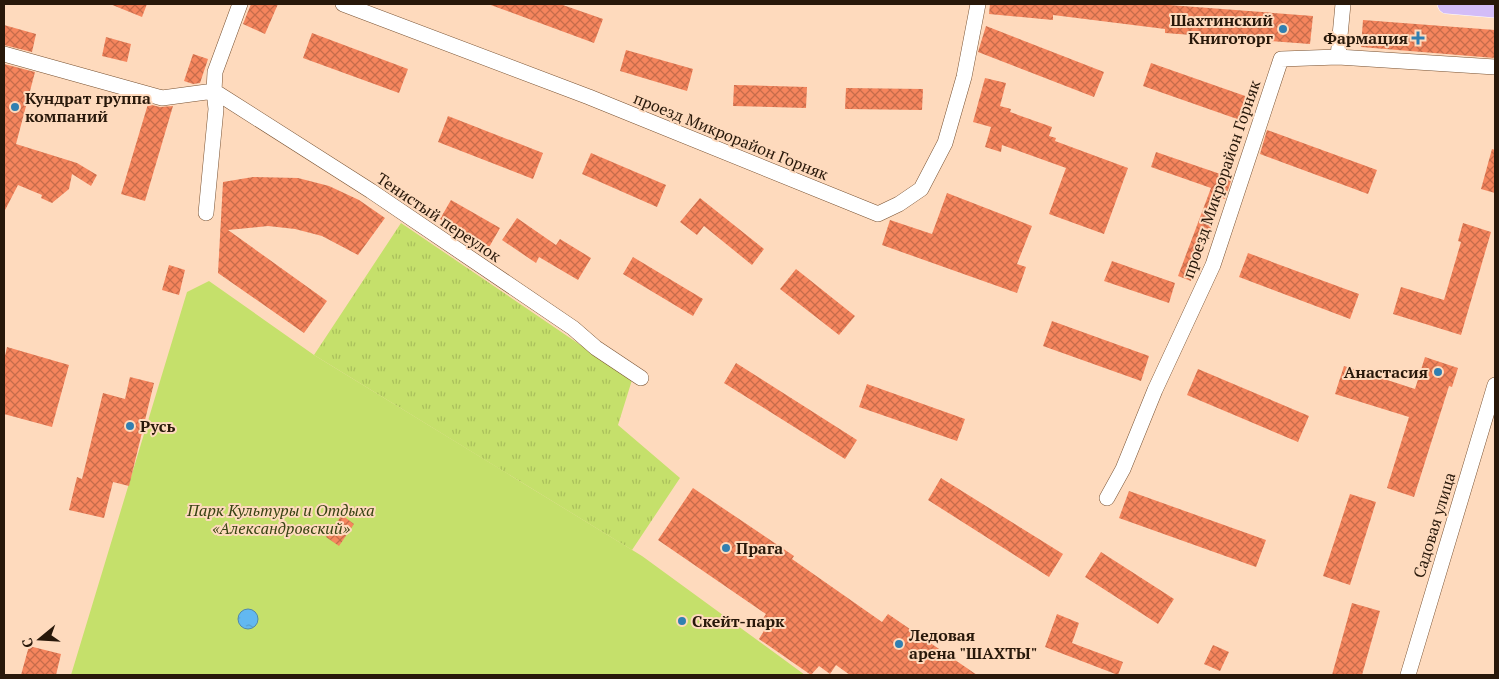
<svg xmlns="http://www.w3.org/2000/svg" width="1499" height="679" viewBox="0 0 1499 679" font-family="'PT Serif',serif">
<defs>
<pattern id="grass-tufts" width="24" height="20" patternUnits="userSpaceOnUse" patternTransform="scale(1.25)"><rect width="24" height="20" fill="#c5e06b"/><path d="M3 7l-1-3M5 7V3M7 7l1-3M15 17l-1-3M17 17v-4M19 17l1-3" fill="none" stroke="#a9bf5b"/></pattern>
<pattern id="water-ripples" width="26" height="14" patternUnits="userSpaceOnUse" patternTransform="scale(1.25)"><rect width="26" height="14" fill="#62b8f1"/><path d="M2 4q2-2 4 0t4 0M15 11q2-2 4 0t4 0" fill="none" stroke="#559dcd"/></pattern>
<pattern id="building-cross-hatch" width="8" height="8" patternUnits="userSpaceOnUse" patternTransform="scale(1.25)"><rect width="8" height="8" fill="#f5855d"/><path d="M0 0l8 8M0 8l8-8" fill="none" stroke="#c66c4b"/></pattern>
</defs>
<rect width="100%" height="100%" fill="#fedabd"/>
<path fill="url(#grass-tufts)" d="M401,223L632,380L618,425L680,478L632,550L314,355Z"/>
<path fill="#c5e06b" d="M209,281L314,355L642,556L805,675H71L187,292Z"/>
<path fill="url(#water-ripples)" stroke="#5188ac" d="M238 619a10 10 0 1 1 20 0a10 10 0 1 1-20 0Z"/>
<path fill="url(#building-cross-hatch)" d="M110,4H147L142,17Z
M251,4H278L265,34L243,24Z
M488,4H560L603,19L594,43Z
M990,4H1156L1313,16L1310,44L1165,33V29L1053,15V20L989,14Z
M1363,20L1495,30V58L1361,47Z
M4,25L36,34L32,52L4,45Z
M986,26L1104,72L1094,97L978,52Z
M312,33L408,69L399,93L303,58Z
M106,37L131,44L127,62L102,56Z
M626,50L693,69L687,91L620,71Z
M193,54L208,59L200,83L193,84L184,81Z
M1151,63L1248,97L1240,120L1143,86Z
M4,64L35,72L16,144L77,163L97,175L91,186L72,174L69,189L52,203L41,198L42,195L18,185L4,212Z
M985,78L1006,83L1000,106L1011,109L1010,112L1052,127L1049,136L1056,138L1055,141L1128,168L1104,234L1049,214L1066,168L1002,145L1001,152L985,147L991,127L973,122Z
M734,85L807,87L806,108L733,106Z
M846,88L923,89L922,110L845,109Z
M148,104L160,107L173,106L145,201L121,194Z
M448,116L543,153L533,179L438,142Z
M1267,130L1377,170L1368,194L1260,154Z
M1492,149L1495,150V193L1481,189Z
M1156,152L1232,178L1225,199L1222,198L1191,281L1178,276L1211,188L1151,167Z
M591,153L666,185L657,207L582,174Z
M253,177L298,178L329,186L359,200L385,218L358,255L322,236L295,229L268,226L228,230L327,301L304,333L218,273L223,182Z
M947,193L1032,226L1017,264L1026,267L1017,293L882,245L890,220L932,234Z
M700,198L764,249L752,265L704,226L697,235L680,222Z
M451,200L500,228L484,256L466,244L467,242L443,228L446,222L440,219Z
M517,218L556,245L560,239L591,258L578,280L539,257L536,263L502,240Z
M1463,223L1491,232L1461,335L1393,314L1401,287L1444,300L1461,242L1458,241Z
M1248,253L1359,294L1350,319L1239,277Z
M633,257L703,299L693,316L623,274Z
M1112,261L1175,283L1169,303L1104,281Z
M169,265L185,270L179,295L162,290Z
M796,269L855,316L839,335L780,289Z
M1052,321L1149,356L1141,381L1043,346Z
M7,347L69,365L52,427L4,414V360Z
M1425,357L1458,368L1452,387L1449,386L1414,497L1387,488L1409,417L1335,394L1344,366L1415,389Z
M736,363L857,440L845,459L724,383Z
M1198,369L1309,416L1298,442L1187,395Z
M130,377L154,383L129,486L113,482L104,518L69,510L77,477L82,479L103,393L125,399Z
M867,384L965,419L957,441L859,407Z
M941,478L1063,554L1049,577L928,500Z
M693,488L794,556L792,559L882,622L888,614L977,675H850L836,665L830,674L819,666L811,675L759,639L765,629L759,624L766,614L658,540Z
M1129,491L1266,540L1256,567L1119,518Z
M1350,494L1376,502L1350,585L1323,576Z
M342,515L354,524L339,546L326,537Z
M1101,552L1174,599L1158,624L1085,577Z
M1352,603L1380,611L1362,675H1332Z
M1057,614L1079,623L1072,643L1123,662L1118,675L1045,647Z
M1213,645L1229,652L1220,671L1204,664Z
M29,646L61,654L56,675H21Z"/>
<g fill="none" stroke-linecap="round" stroke-linejoin="round">
<defs>
<path id="minor" d="M343,4L589,97L878,214L899,204L921,189L945,143L964,77L978,4
M4,54L162,98L214,91L371,191L573,328L596,348L641,378
M1338,57L1343,4
M206,213L216,109L214,91L215,72L240,4
M1107,498L1123,469L1155,390L1213,265L1281,59L1338,57L1495,67
M1408,675L1495,385"/>
<path id="major" d="M1447,4L1495,8"/>
</defs>
<use href="#minor" stroke="#785131" stroke-width="16"/>
<use href="#major" stroke="#fff" stroke-width="20"/>
<use href="#minor" stroke="#fff" stroke-width="15"/>
<use href="#major" stroke="#d3bcf7" stroke-width="19"/>
</g>
<g fill="#317fb1" stroke="#fedabd" stroke-width="2">
<circle cx="1283" cy="29" r="5"/>
<path d="M1415.5 30.5h5v5h5v5h-5v5h-5v-5h-5v-5h5z"/>
<circle cx="15" cy="107" r="5"/>
<circle cx="1438" cy="372" r="5"/>
<circle cx="130" cy="426" r="5"/>
<circle cx="726" cy="548" r="5"/>
<circle cx="682" cy="621" r="5"/>
<circle cx="899" cy="644" r="5"/>
</g>
<g text-anchor="middle" stroke-width="4" stroke-linejoin="round" paint-order="stroke">
<g font-size="16" font-weight="bold" fill="#28180a" stroke="#fedabd" text-anchor="start">
<text x="1273" y="26" text-anchor="end">Шахтинский<tspan x="1273" dy="18">Книготорг</tspan></text>
<text x="1408" y="44" text-anchor="end">Фармация</text>
<text x="25" y="104">Кундрат группа<tspan x="25" dy="18">компаний</tspan></text>
<text x="1428" y="378" text-anchor="end">Анастасия</text>
<text x="140" y="432">Русь</text>
<text x="736" y="554">Прага</text>
<text x="692" y="627">Скейт-парк</text>
<text x="909" y="641">Ледовая<tspan x="909" dy="18">арена "ШАХТЫ"</tspan></text>
</g>
<g font-size="16" fill="#28180a" stroke="#fedabd">
<text transform="translate(731 136) rotate(22)" y="6">проезд Микрорайон Горняк</text>
<text transform="translate(1221 179) rotate(-71)" y="6">проезд Микрорайон Горняк</text>
<text transform="translate(439 217) rotate(34)" y="6">Тенистый переулок</text>
<text transform="translate(1434 525) rotate(-73)" y="6">Садовая улица</text>
</g>
<g font-size="16" font-style="italic" fill="#374212" stroke="#fedabd">
<text x="281" y="516">Парк Культуры и Отдыха<tspan x="281" dy="18">«Александровский»</tspan></text>
</g>
</g>
<rect width="1499" height="679" fill="none" stroke="#28180a" stroke-width="10"/>
<g transform="translate(40 639) rotate(252)" stroke="#fedabd" stroke-width="4" paint-order="stroke">
<path d="M0-4L9 19L0 12L-9 19Z" fill="#28180a"/>
<text y="-8" font-size="14" font-weight="bold" text-anchor="middle" fill="#28180a">С</text>
</g>
</svg>
